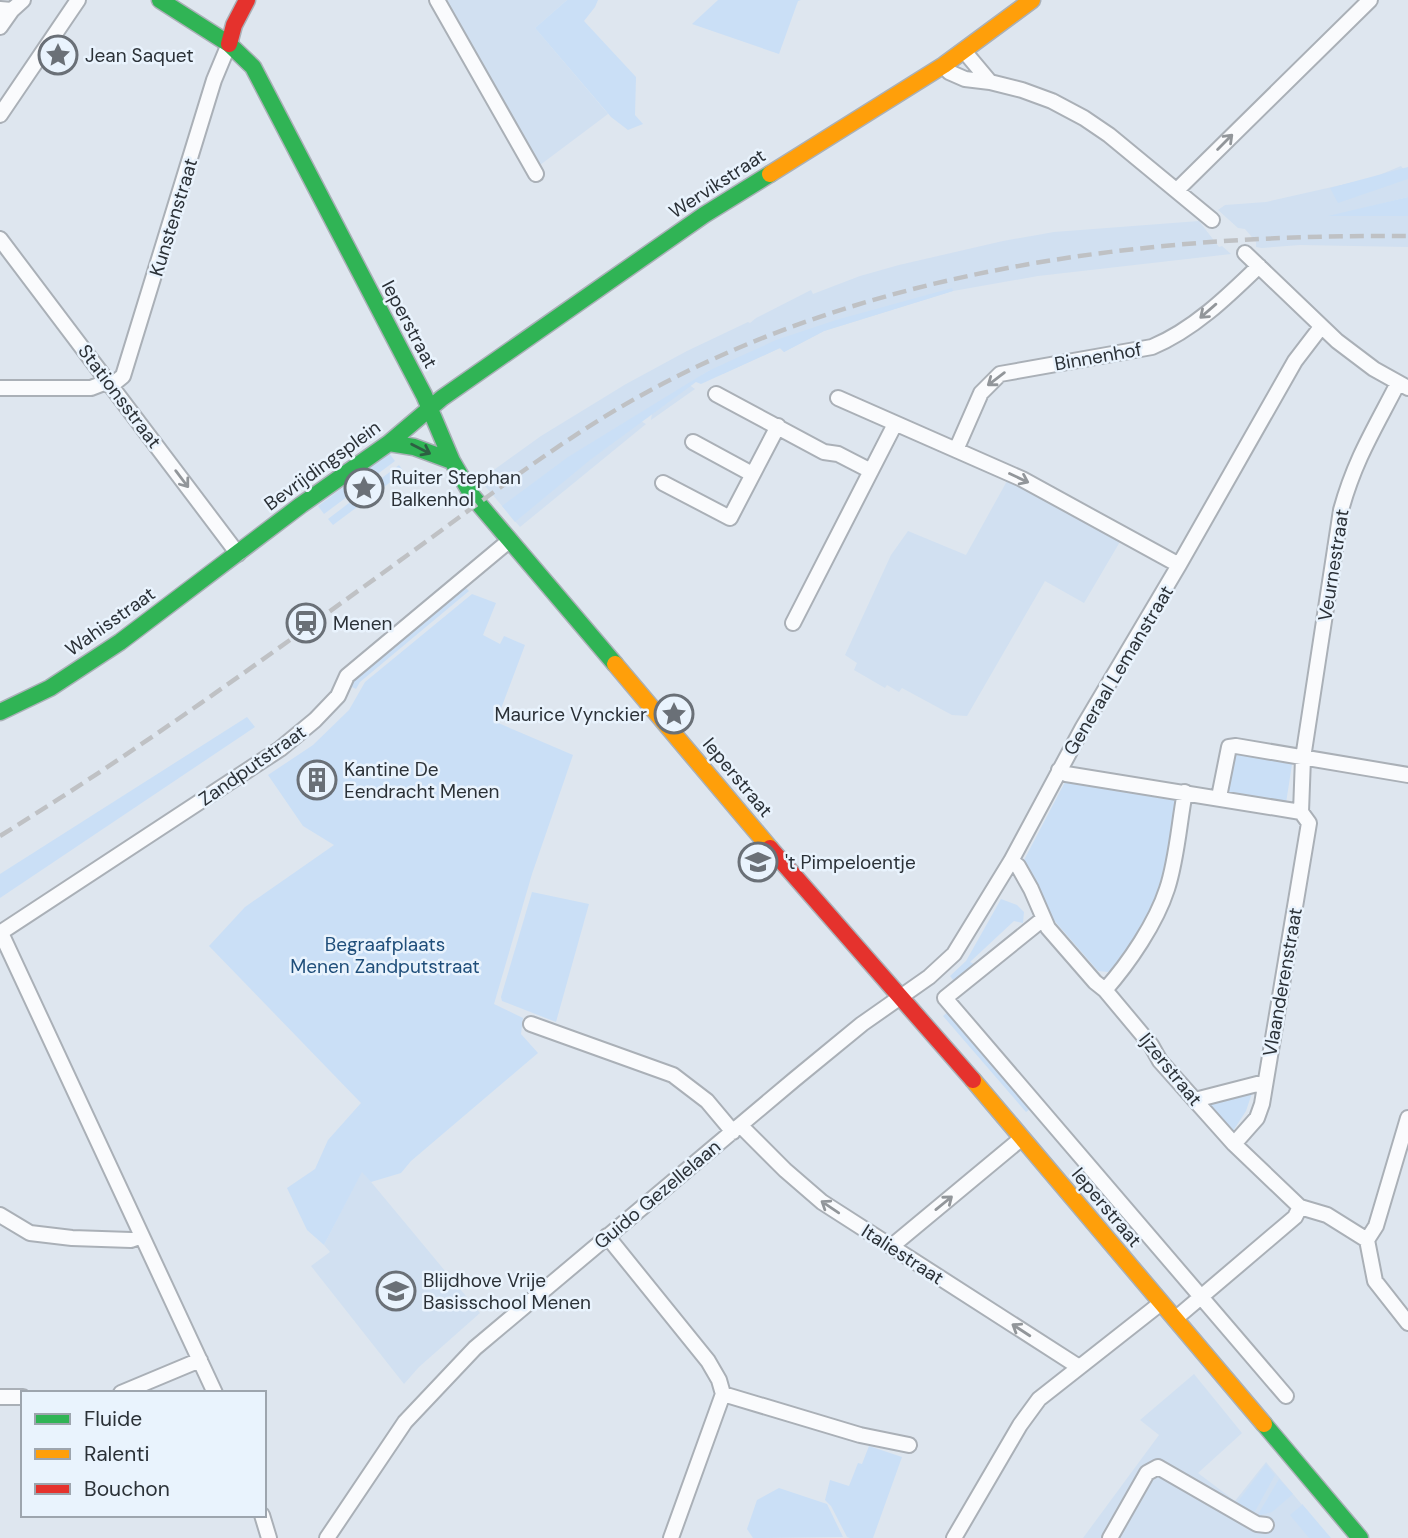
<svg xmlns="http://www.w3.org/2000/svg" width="1408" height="1538" viewBox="0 0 1408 1538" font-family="'DM Sans',sans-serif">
<rect width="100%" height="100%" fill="#dee6ef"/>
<path fill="#d1e0f1" d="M447,0H567L535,28L608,114L540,165H535Z
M1401,166L1408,175V197L1332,216H1408V247L1300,245L1262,248L1256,247V242L1245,229L1238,228L1218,210L1225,205L1266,202L1372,178Z
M1199,221L1219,247L1222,246L1231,254L1038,276L953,291L824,331L784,352L780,348L723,374L714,369L708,371L688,384L695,389L651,420L652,413L646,410L635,418L646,424L520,527L480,480L541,436L626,384L687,351L748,322L750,323L756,318L811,290L813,294L860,276L899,265L1003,241L1054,232Z
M1007,481L1023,488L1121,540L1084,603L1045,581L967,716L952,715L902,688L899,692L887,685L885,688L854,670L857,663L845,655L891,555L908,531L966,555Z
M362,1171L480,1313L419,1367L404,1384L311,1266L330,1252L324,1245Z
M1194,1374L1242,1433L1198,1473L1235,1501L1266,1462L1330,1538H1083L1159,1435L1140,1420Z"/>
<path fill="#cadff6" d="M567,0H598L595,7L584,21L636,77L635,115L643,124L628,130L611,117L535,28Z
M718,0H801L798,1L779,54L692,24Z
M1408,167V179L1338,203L1330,188Z
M1408,197V216H1328Z
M952,288L953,291L824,331L784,352L780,348L701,384L696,382L590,460L515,522L502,506L568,457L708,371L776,340L836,320Z
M389,453L395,461L324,514L318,506Z
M399,465L404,472L333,525L328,519Z
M464,586L469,591L360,682L356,689L350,686L359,674Z
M472,594L496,603L483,635L500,644L504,636L525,645L496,722L573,755L532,874L494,1004L523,1018L521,1034L538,1053L411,1161L401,1173L371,1182L362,1172L324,1245L307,1230L287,1188L315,1169L328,1140L361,1103L209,946L245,907L334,845L303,826L268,775L313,745L349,710L365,682Z
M247,717L255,727L0,898V874Z
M1235,749L1293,758L1286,803L1227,794Z
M1065,782L1175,799L1178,803C1176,826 1168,874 1160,895C1152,914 1125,961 1108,972L1098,971L1052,918L1023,862Z
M532,892L589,904L556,1022L502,1001L501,997Z
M1001,899L1017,905L1024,912L1023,923L1014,921L970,962L978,966L956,984L950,976L966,961Z
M950,1010L1033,1107L1026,1112L943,1016Z
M1254,1087L1246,1111L1233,1131L1205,1100Z
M869,1446L902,1457L873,1538H850L847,1537L831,1506L825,1500L830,1480L849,1486L858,1463L862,1464Z
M1266,1464L1275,1475L1253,1515L1236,1504Z
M1279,1479L1293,1494L1272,1512L1257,1516Z
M779,1488L827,1504L843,1537L753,1538L747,1529L757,1500Z
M1303,1504V1505L1331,1538H1309L1290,1515Z"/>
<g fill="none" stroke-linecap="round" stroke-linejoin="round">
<defs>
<path id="street" d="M437,0L536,174
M0,9L12,10L23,0
M0,27L12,10
M964,51L990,82
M944,65L949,72L965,79L990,82L1022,90L1052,101L1084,118L1109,135L1212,220
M0,115L78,0
M1177,190L1370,0
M0,239L238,554
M1245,253L1337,341L1374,369L1408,388
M112,385L123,376L214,80L229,44
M0,388H91L109,381
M716,394L824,452L838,454L871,471
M838,398L1022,479L1179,565
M693,442L752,474
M956,450L981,393L1000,374L1152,347C1193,330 1227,297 1259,266
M663,483L730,518L778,426
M793,623L895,424
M1059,770L1066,774L1301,812
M1219,797L1229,747L1236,746L1408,775
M1301,812L1303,758L1341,510C1355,459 1375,428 1398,383
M1011,861L1018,866L1031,889L1048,928L1095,982L1105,990L1151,1045L1160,1061L1234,1144L1300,1207L1327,1215L1367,1240
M1043,919L945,998L1286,1396
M0,933L280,749L315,720L338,696L347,676L510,540
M1,933L215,1393
M1105,990C1129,963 1156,923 1167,889C1177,859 1179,823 1185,792
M531,1024L673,1075L707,1101L733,1132
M1195,1100L1265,1082
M741,1126L785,1170L822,1202L1079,1367
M1234,1144L1257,1118L1262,1104L1309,823L1301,812
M0,1215L30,1233L72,1238L131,1240L142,1236
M607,1236L708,1361L719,1380L723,1394L671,1538
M1367,1240L1376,1226L1408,1118
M1367,1240L1375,1281L1408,1323
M893,1248L898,1241L1022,1138
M1175,1319L1295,1217L1300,1207
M121,1393L200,1360
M723,1394L860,1435L909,1445
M0,1397H23
M262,1515L269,1538
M327,1538L405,1422L475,1348L795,1079L862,1024L929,977L954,954L1011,861L1083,727L1179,565L1295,361L1321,327
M954,1538L1020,1425L1039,1399L1161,1303
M1110,1538L1147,1473L1158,1467L1257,1524L1266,1525"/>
<path id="fast" d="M160,0L229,44L253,67L424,395L452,461L473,497L615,664
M389,443L414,447L452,461
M0,712L50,688L120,642L301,505L389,443L442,398L704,215L770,174
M1264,1424L1360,1538"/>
<path id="slow" d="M770,174L944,65L1032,0
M615,664L770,848
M973,1080L1264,1424"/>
<path id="jam" d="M229,44L234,25L247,0
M770,848L973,1080"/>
</defs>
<use href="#street" stroke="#aab0b7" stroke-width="18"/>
<use href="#fast" stroke="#aab0b7" stroke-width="19"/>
<use href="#slow" stroke="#aab0b7" stroke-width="19"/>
<use href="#jam" stroke="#aab0b7" stroke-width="19"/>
<use href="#street" stroke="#fafbfd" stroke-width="14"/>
<use href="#fast" stroke="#30b455" stroke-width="16"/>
<use href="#slow" stroke="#ff9f0a" stroke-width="16"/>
<use href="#jam" stroke="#e5322d" stroke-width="16"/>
<path stroke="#bfc1c4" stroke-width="4.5" stroke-dasharray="14 7" stroke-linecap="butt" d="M0,836C141,749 275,651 409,554C492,494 573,430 664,383C891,265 1156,234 1408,236"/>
</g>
<defs><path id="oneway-shaft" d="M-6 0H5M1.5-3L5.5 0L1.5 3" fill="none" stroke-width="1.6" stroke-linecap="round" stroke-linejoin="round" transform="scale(1.75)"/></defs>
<g stroke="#92969a">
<use href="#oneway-shaft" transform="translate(1225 142) rotate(-45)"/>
<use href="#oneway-shaft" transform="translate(1208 311) rotate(139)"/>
<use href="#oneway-shaft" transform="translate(996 379) rotate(143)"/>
<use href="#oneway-shaft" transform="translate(1019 478) rotate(25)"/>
<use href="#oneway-shaft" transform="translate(182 479) rotate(53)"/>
<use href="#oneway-shaft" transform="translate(944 1203) rotate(-39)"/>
<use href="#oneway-shaft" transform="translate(830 1207) rotate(-146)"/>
<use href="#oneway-shaft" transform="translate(1021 1330) rotate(-147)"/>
</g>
<use stroke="#2d5f42" href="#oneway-shaft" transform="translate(421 449) rotate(27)"/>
<defs>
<symbol id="sight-ring" viewBox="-11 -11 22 22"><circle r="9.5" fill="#e9f3fd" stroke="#6a7077" stroke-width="1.5"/><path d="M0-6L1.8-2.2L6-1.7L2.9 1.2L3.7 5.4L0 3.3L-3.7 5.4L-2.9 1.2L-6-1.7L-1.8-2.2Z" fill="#6a7077"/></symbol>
<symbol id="station-ring" viewBox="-11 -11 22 22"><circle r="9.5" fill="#e9f3fd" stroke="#6a7077" stroke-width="1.5"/><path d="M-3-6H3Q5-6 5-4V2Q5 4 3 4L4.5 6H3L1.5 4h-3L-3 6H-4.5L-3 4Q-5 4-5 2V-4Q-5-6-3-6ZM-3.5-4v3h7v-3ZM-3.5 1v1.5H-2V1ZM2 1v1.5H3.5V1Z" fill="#6a7077"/></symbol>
<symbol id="building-ring" viewBox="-11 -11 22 22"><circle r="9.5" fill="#e9f3fd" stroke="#6a7077" stroke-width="1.5"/><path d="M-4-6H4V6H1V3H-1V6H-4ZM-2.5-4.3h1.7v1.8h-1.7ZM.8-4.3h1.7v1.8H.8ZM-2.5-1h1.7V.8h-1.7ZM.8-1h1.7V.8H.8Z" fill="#6a7077"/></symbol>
<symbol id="school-ring" viewBox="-11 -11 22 22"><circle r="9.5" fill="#e9f3fd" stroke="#6a7077" stroke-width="1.5"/><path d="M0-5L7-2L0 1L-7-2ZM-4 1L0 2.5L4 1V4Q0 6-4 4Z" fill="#6a7077"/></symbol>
</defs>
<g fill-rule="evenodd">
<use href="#sight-ring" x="36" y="33" width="44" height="44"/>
<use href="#sight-ring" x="342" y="466" width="44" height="44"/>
<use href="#station-ring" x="284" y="601" width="44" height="44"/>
<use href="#sight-ring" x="652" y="692" width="44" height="44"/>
<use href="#building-ring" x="295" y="758" width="44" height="44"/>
<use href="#school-ring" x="736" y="840" width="44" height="44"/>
<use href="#school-ring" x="374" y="1269" width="44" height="44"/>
</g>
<g text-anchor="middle" stroke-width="5" stroke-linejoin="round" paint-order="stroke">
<g font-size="19" fill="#2b3137" stroke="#e9f3fd" text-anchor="start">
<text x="85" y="62">Jean Saquet</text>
<text x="391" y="484">Ruiter Stephan<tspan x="391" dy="22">Balkenhol</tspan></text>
<text x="333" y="630">Menen</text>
<text x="647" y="721" text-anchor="end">Maurice Vynckier</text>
<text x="344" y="776">Kantine De<tspan x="344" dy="22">Eendracht Menen</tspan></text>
<text x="785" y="869">'t Pimpeloentje</text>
<text x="423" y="1287">Blijdhove Vrije<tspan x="423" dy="22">Basisschool Menen</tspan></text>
</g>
<g font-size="19" fill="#2b3137" stroke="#e9f3fd">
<text transform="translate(717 183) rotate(-33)" y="7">Wervikstraat</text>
<text transform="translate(173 217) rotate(-73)" y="7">Kunstenstraat</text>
<text transform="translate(410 324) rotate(62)" y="7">Ieperstraat</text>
<text transform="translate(1098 356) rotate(-10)" y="7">Binnenhof</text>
<text transform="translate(120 396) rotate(53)" y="7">Stationsstraat</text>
<text transform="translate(322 465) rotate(-36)" y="7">Bevrijdingsplein</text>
<text transform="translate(1333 565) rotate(-81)" y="7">Veurnestraat</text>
<text transform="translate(110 621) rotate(-35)" y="7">Wahisstraat</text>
<text transform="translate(1118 670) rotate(-59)" y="7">Generaal Lemanstraat</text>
<text transform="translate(252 765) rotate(-35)" y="7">Zandputstraat</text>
<text transform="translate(738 777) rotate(50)" y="7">Ieperstraat</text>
<text transform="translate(1282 982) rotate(-80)" y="7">Vlaanderenstraat</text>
<text transform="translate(1171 1069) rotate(51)" y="7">Ijzerstraat</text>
<text transform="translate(657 1194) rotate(-40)" y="7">Guido Gezellelaan</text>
<text transform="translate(1107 1207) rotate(50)" y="7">Ieperstraat</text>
<text transform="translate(903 1254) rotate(33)" y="7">Italiestraat</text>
</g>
<g font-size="19" fill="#1f4e7a" stroke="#e9f3fd">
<text x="385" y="951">Begraafplaats<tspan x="385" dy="22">Menen Zandputstraat</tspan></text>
</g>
</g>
<rect x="21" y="1391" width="245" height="126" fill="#e9f3fd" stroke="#9da5ae" stroke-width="2"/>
<rect x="35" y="1414" width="35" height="10" fill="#30b455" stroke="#9da5ae" stroke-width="2"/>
<text x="84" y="1426" font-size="21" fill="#2b3137">Fluide</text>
<rect x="35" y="1449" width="35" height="10" fill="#ff9f0a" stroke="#9da5ae" stroke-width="2"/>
<text x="84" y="1461" font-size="21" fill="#2b3137">Ralenti</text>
<rect x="35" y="1484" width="35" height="10" fill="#e5322d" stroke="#9da5ae" stroke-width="2"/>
<text x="84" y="1496" font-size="21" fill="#2b3137">Bouchon</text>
</svg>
